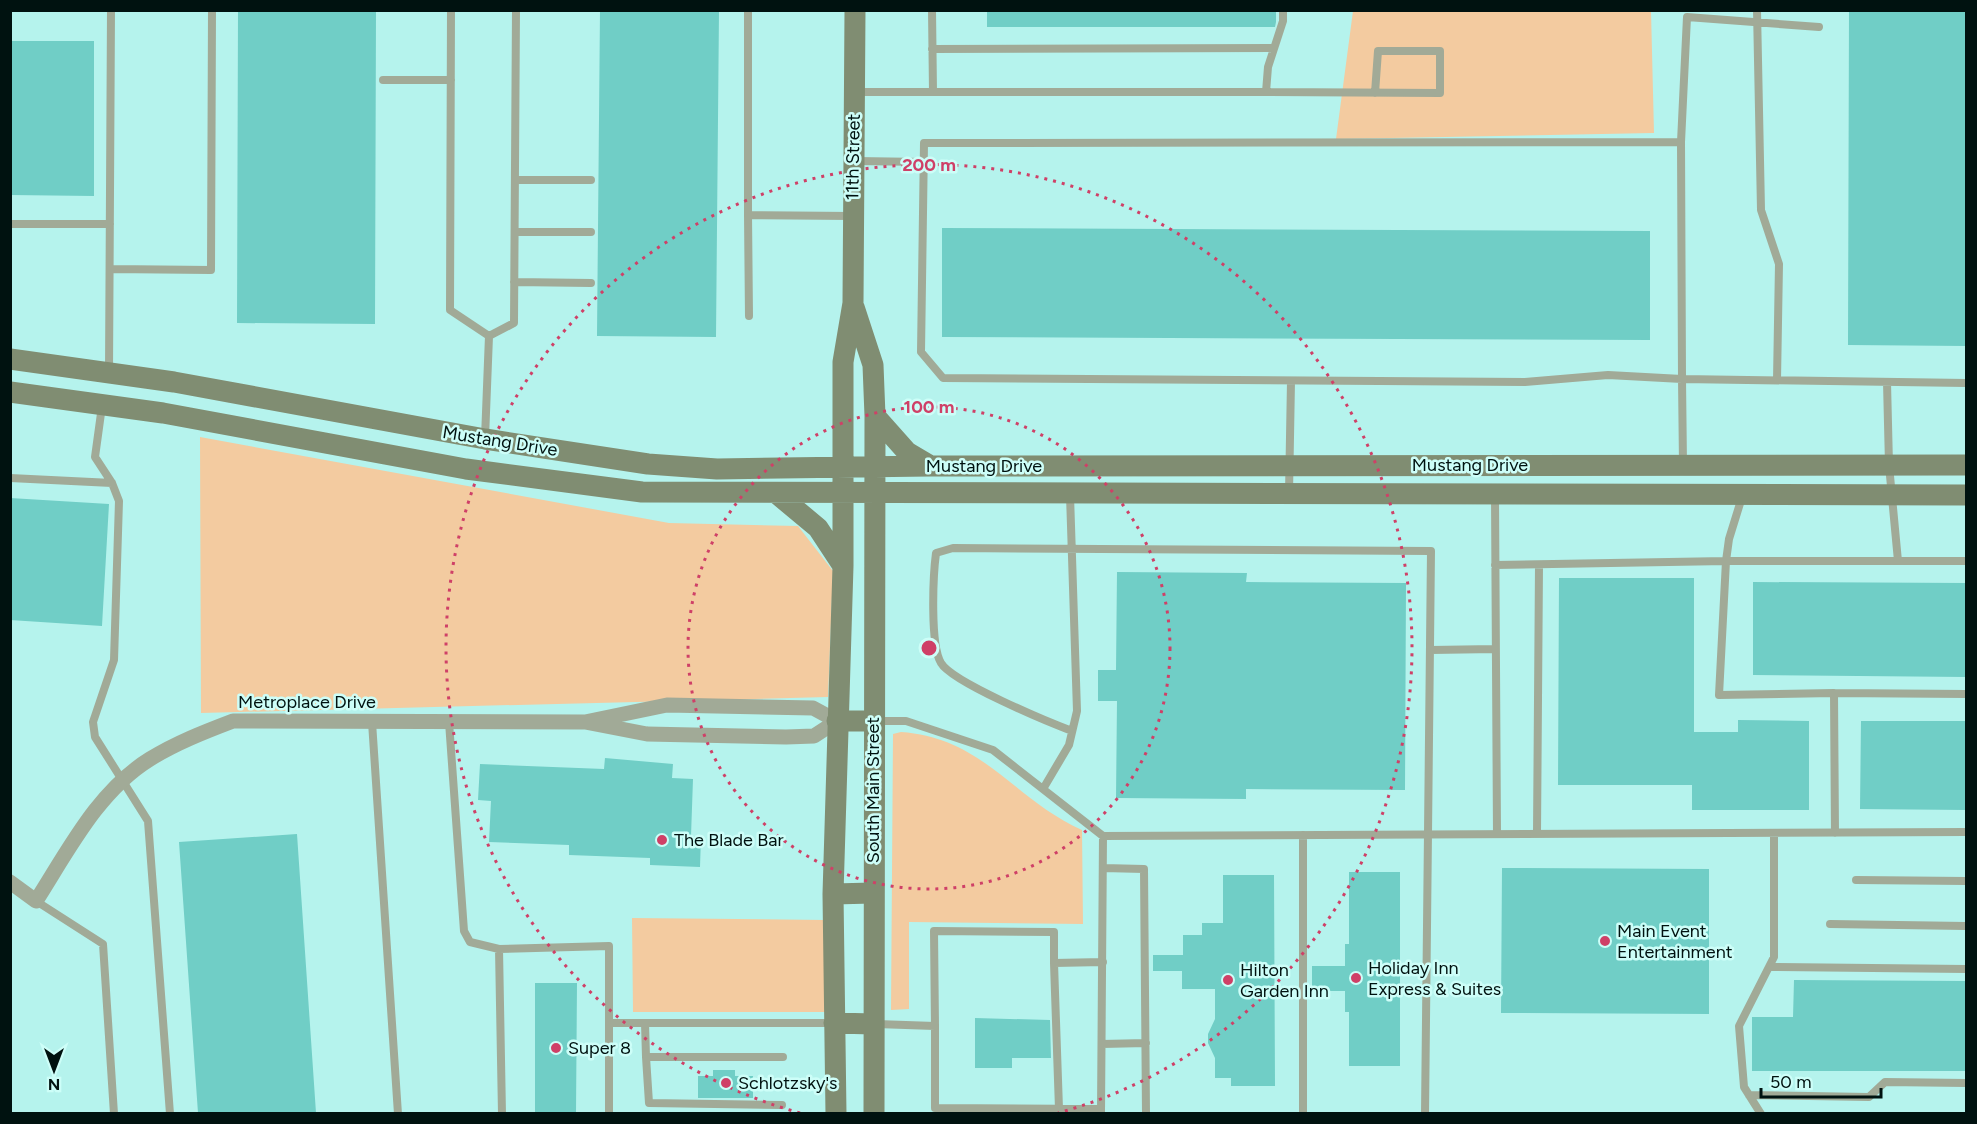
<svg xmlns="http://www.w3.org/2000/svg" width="1977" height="1124" viewBox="0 0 1977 1124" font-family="Figtree,sans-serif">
<rect width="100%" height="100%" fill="#b5f3ed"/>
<path fill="#f3cba0" d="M1353,11H1651L1654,133L1336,139Z
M200,437L669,523L798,526L833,571L828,697L201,713Z
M901,732C984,738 1013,799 1082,830L1083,924L909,922V1009L891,1010L893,734Z
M632,918L826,920L825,1012H633Z"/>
<path fill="#70cec6" d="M238,10H376L375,324L237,323Z
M600,10H719L716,337L597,336Z
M987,10H1276V22L1275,27H987Z
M1849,10H1966V346L1848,345Z
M10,41H94V196L10,195Z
M942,228L1650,231V340L942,337Z
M10,498L109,504L102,626L10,620Z
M1117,572L1247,573L1246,582L1406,583L1405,790L1246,789V799L1116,798L1117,701H1098V670H1116Z
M1559,578H1694V732H1738V720L1809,721V810H1692V785H1558Z
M1753,582L1966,583V677L1753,675Z
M1861,721H1966V810L1860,809Z
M605,758L673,764L672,778L693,779L691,836H701L700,867L650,865V858L569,855V845L489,842L491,801L478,800L480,764L604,769Z
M297,834L316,1113H198L179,842Z
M1502,868L1709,869V1014L1501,1013Z
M1349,872H1400V1066H1349V1012H1345V991H1312V966H1345V944H1349Z
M1223,875H1274L1275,1086H1231V1078H1215V1058L1208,1043V1034L1215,1019V989H1182V971H1153V955H1183V935H1202V923H1223Z
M1794,980L1966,981V1071H1752V1017H1793Z
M535,983H577L576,1113H535Z
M975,1018L1050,1020L1051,1058H1012V1068H975Z
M713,1070H735V1076H753V1098H698V1076H713Z"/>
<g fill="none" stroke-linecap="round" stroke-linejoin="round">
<path stroke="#a1aa97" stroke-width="8" d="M451,10L450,310L489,336
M932,10L933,92
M1757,10L1761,210L1779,264L1777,380
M932,49L1273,48
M383,80H451
M856,92H1266L1268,67L1283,21V10
M1266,92L1440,93V51H1378L1375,93
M1681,142L924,143L921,352L943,378L1525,382L1608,375L1682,379L1681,142L1687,17L1819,27
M856,161L924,162
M515,180H591
M748,215V10
M10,224H110
M515,232H591
M110,269L211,270L212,10
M514,282L591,283
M749,316L748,215L852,216
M109,372L111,10
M1887,382L1889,465L1898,561
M102,406L95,457L112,483L119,501L114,660L93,722L95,737L148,821L170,1114
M485,438L489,336L514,323L516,10
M1683,465L1682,379L1966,383
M10,478L112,483
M1289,493L1291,381
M1495,496L1497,834
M1742,497L1729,539L1726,561L1719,695L1834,693L1835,833
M1495,565L1726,561H1966
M1431,650L1495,649
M1834,693L1966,694
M877,721H906L993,750L1103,836L1966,832
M372,722L398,1114
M449,722L464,931L470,942L499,949L502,1114
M1072,731C1048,722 952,682 941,663C930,645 933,576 936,553L953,548L1431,551L1425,1114
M1043,789L1069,745L1077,711L1070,495
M1537,834L1539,566
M1103,868L1144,869L1146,1114
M1856,880L1966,881
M36,901L103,944L114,1114
M1830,924L1966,926
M499,949L609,946V1023H833
M1054,963L1059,1109
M1769,967L1966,969
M609,1023V1114
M645,1023L646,1057H783
M876,1024L935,1026V1108L1101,1109
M935,1026L934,931L1054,932V963L1103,962
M1102,1044L1146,1043
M646,1057L649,1103L782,1105
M1749,1095L1869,1097L1885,1082L1966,1083
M1101,1112L1103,836
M1303,1114V835
M1761,1114L1744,1087L1739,1026L1774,957V833"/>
<path stroke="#a1aa97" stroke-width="15" d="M10,882L36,901C68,851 98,791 150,759C176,743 204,732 233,721L585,722L647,734L786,737L814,736L837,721L813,708L667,705L585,722"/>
<path stroke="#808d72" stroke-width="21" d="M854,307L873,365L875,416L874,1114
M10,359L174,382L485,439L648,464L717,469L930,466L1966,465
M10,392L163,413L466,469L642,492L1966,495
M875,416L907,452L929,465
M776,493L818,528L843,566
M837,721H874
M833,894L873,893
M834,1023L874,1024
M836,1114L833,894L843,566V362L853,303L855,10"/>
</g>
<g fill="none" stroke="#cf4067" stroke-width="3" stroke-dasharray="3 6">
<circle cx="929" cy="648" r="241"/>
<path d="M800 1113A483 483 0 1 1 1058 1113"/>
</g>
<g fill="#cf4067" stroke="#cdfef8" stroke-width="2">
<circle cx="662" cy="840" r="6"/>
<circle cx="1605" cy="941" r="6"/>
<circle cx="1356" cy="978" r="6"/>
<circle cx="1228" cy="980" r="6"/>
<circle cx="556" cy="1048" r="6"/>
<circle cx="726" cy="1083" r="6"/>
</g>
<g text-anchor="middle" stroke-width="5" stroke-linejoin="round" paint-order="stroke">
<g font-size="18" fill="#001210" stroke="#cdfef8">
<text transform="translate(853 157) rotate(-89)" y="6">11th Street</text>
<text transform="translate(500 441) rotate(9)" y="6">Mustang Drive</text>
<text x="1470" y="471">Mustang Drive</text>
<text x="984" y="472">Mustang Drive</text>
<text x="307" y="708">Metroplace Drive</text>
<text transform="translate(873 790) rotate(-90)" y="6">South Main Street</text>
</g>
<g font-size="18" fill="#001210" stroke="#cdfef8" text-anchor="start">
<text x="674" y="846">The Blade Bar</text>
<text x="1617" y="937">Main Event<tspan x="1617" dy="21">Entertainment</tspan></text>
<text x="1368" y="974">Holiday Inn<tspan x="1368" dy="21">Express &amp; Suites</tspan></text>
<text x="1240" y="976">Hilton<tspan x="1240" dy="21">Garden Inn</tspan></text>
<text x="568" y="1054">Super 8</text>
<text x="738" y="1089">Schlotzsky's</text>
</g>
</g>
<circle cx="929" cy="648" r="9" fill="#cf4067" stroke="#cdfef8" stroke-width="3"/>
<g font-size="18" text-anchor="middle" font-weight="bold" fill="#cf4067" stroke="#cdfef8" stroke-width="5" stroke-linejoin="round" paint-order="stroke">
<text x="929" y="171">200 m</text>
<text x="929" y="413">100 m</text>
</g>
<rect width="1977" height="1124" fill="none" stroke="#001210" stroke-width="24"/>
<g transform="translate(54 1070) rotate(180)" stroke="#cdfef8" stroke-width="4.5" paint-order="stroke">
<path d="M0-4.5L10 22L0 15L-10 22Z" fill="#001210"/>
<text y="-9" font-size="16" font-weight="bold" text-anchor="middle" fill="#001210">N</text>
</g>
<path d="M1761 1088v9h120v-9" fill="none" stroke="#001210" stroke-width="3"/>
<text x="1770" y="1088" font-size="18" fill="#001210" stroke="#cdfef8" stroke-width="4.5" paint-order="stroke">50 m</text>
</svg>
